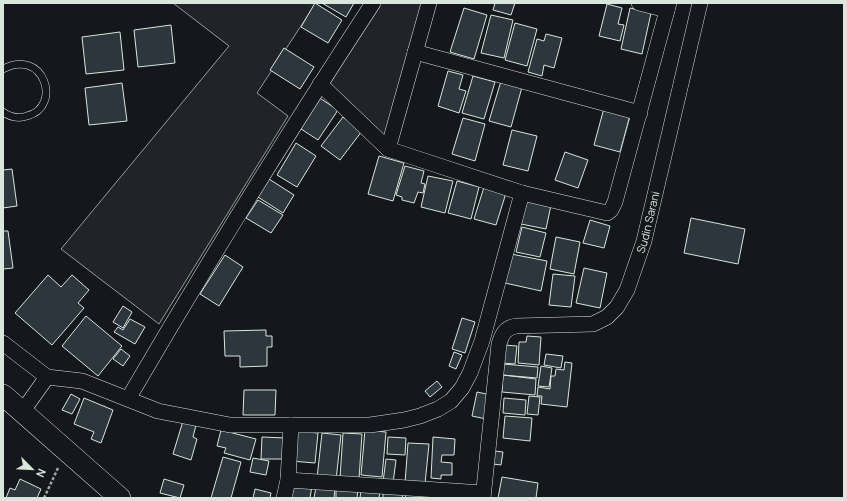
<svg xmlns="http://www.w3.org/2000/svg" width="847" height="501" viewBox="0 0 847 501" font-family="Manrope,sans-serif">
<rect width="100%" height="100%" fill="#14181c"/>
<path fill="#202428" stroke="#939e99" d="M173,3H316L257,93L288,116L159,324L61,249L229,46Z
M372,3H430L388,149L320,84Z"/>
<path fill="#2c363c" stroke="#d8e6dc" d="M315,3L342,20L328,43L301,27Z
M322,3H354L346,17Z
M495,3H515L511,15L493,10Z
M607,4L622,8L618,24L624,25L620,41L599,36Z
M464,8L487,15L474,59L450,52Z
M630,8L651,13L642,54L621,49Z
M491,15L513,20L504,58L481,53Z
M515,23L537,29L527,66L505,60Z
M171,25L175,63L138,67L134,30Z
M120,32L124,70L86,74L82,37Z
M546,34L562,38L554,68L544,65L542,76L528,72L537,39L544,41Z
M284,48L314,67L300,89L270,70Z
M448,71L463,75L459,89L466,91L459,113L438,106Z
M473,76L495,82L484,119L462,113Z
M501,81L522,87L511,127L489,121Z
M122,83L127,121L89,125L85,88Z
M318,97L338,110L318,140L298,127Z
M604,108L630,115L620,152L594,145Z
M343,117L362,131L340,160L321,146Z
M463,118L485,124L475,161L452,154Z
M512,130L537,136L528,171L503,165Z
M296,143L316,156L297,187L277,175Z
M565,152L588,160L578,188L555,180Z
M379,156L404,163L393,201L368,194Z
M405,166L424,171L421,183L425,184L423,193L418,192L414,203L402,200V197L396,195Z
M12,169L17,206L3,208V170Z
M428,176L453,181L445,213L421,207Z
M269,179L294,195L283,213L258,197Z
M457,181L479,187L471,219L448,213Z
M484,187L506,193L496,225L474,219Z
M527,199L551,205L546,229L521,224Z
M258,200L283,215L271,233L246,218Z
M691,218L745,229L738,264L684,253Z
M590,220L610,226L604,248L583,243Z
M522,227L546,233L540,257L516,252Z
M3,231H8L13,268L3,269Z
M556,237L580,242L574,274L550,269Z
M511,254L547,261L541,291L505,283Z
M225,255L243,267L219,306L200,294Z
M584,268L607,273L600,308L576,303Z
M553,274L575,276L571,307L549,305Z
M48,275L61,287L72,275L89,290L78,303L84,308L52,345L15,313Z
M123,306L132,312L123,328L113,322Z
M86,316L122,346L98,376L62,346Z
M462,318L475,322L465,353L452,349Z
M130,319L145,327L135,344L114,332L118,327L123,330Z
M266,330V336H272V347H267V366L240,367V356H225L224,331Z
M527,336L541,337L539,365L518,363L519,342H526Z
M504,345L517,346L515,364L502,363Z
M121,349L130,356L123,366L113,359Z
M454,352L462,355L456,369L449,366Z
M546,354L563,356L561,368L544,365Z
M565,362L572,363L567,407L541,404L542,396H537L538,387L550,389L551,376H555L556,369L564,370Z
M503,364L538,367L537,378L502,375Z
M541,366L552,368L549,387L538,386Z
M503,375L536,379L535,395L502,392Z
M437,381L442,387L430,397L425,391Z
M244,390H276L275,415H243Z
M477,392L491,395L486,419L472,416Z
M71,394L80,399L72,414L62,410Z
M529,396L540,397L538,415L527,414Z
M84,398L113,410L101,443L91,439L94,432L74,424Z
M504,398L526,400L525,415L503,413Z
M505,416L532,418L530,441L503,438Z
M183,421L196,425L193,437L197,439L191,460L173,454Z
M221,430L256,439L250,460L224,453L226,448L217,446Z
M365,430L386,432L382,477L361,475Z
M294,431L318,433L315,463L291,461Z
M322,433L341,435L336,480L317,478Z
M343,433L362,434L359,479L340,478Z
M262,437L286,438L285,459H261Z
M388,437L406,438L405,455L387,454Z
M433,437L455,439L454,455H442L441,462L452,463V475H441V479L431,478Z
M408,443L429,444L425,484L405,483Z
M495,451L503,452L501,465L493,464Z
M223,457L241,462L231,498H211Z
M253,458L269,461L266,475L250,472Z
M386,459L396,460L393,483L383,482Z
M502,477L538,483L536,498H498Z
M20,479L41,489L37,498H6L10,488L15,490Z
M164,479L184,485L180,498L160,493Z
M294,482L312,486L310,498H291Z
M316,487L335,489L334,498H314Z
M336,488L358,489L357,498H336Z
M255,489L271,493L270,498H253Z
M361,489L380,491L379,498H360Z
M383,493L403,494L402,498H383Z
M406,493L425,494V498H405Z"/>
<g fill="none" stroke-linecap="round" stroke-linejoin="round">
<defs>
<path id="lane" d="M3,69C44,47 63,107 27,116C18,119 10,117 3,112"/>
<g id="street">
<path d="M639,3L667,10"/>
<path d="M415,52L640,113"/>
<path d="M320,84L388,149L522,193L607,213L611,210L615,202L669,3"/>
<path d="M388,149L429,3"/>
<path d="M3,343L47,377L82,381L158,411L230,425H370L404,420L420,416L438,409L451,401L462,388L470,373L482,341L522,193"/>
<path d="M128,399C206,265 288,133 373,3"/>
<path d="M22,412L47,377"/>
<path d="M288,480L483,493"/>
<path d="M284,498L288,480L291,425"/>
<path id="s1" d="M483,498L499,344C502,334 505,328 516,326L593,324L607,317L617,307L627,290L644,241L700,3"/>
</g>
<path id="secondary" d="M3,395L120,498"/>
</defs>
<use href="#lane" stroke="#d8e6dc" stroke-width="8"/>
<use href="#street" stroke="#d8e6dc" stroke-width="16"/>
<use href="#secondary" stroke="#d8e6dc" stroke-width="22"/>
<path stroke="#9da8a2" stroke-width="2.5" stroke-dasharray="3 2" stroke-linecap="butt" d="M44,498L58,468"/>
<use href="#lane" stroke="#14181c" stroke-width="7"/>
<use href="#street" stroke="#14181c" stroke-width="15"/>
<use href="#secondary" stroke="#14181c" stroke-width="21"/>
</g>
<g text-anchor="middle" stroke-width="3" stroke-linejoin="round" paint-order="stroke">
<g font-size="11" fill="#d8e6dc" stroke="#14181c">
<text dy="4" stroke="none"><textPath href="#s1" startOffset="379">Sudin Sarani</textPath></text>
</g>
</g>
<rect width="847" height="501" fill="none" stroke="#d8e6dc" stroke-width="8"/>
<g transform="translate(32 469) rotate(114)" stroke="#14181c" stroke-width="3" paint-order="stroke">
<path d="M0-3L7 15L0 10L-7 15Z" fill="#d8e6dc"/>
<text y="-6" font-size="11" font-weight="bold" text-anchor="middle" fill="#d8e6dc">N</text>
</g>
</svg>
